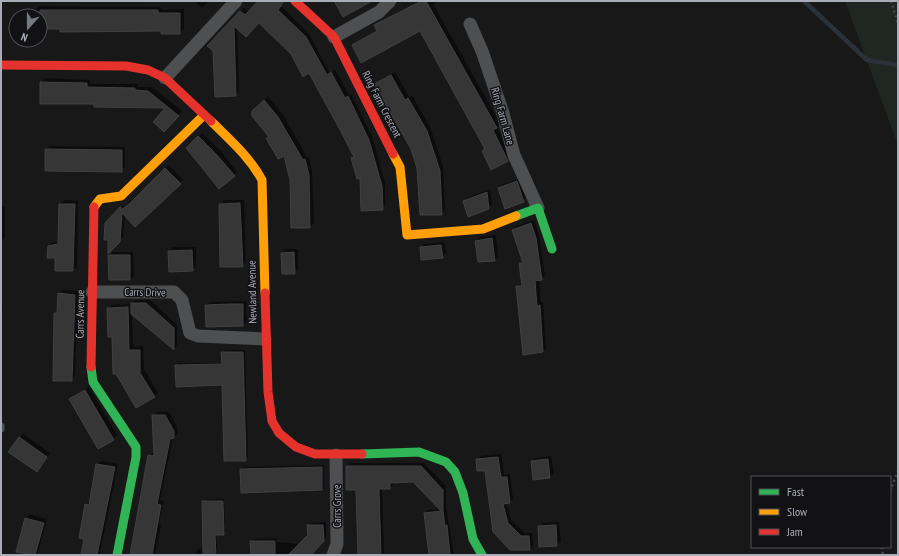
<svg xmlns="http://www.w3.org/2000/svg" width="899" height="556" viewBox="0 0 899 556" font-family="'PT Sans Narrow',sans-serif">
<rect width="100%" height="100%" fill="#181818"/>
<path fill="#202621" d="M845,1H898V145Z"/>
<path fill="#0007" d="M194,1H209L202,8Z
M259,1H285L281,6L309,34L330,73L335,70L349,95L351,94L372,136L385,183V206L382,209L361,176L352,158L355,156L310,72L259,22L237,27L239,92L235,95L214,51L209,46L244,8L249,12Z
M418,1H438L433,4L500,123L497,127L511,156L507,160L486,148L420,29L353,45L378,30L376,26L379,22Z
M39,6L161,7V10L184,9V29L180,33L162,30L40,28V16H35V10Z
M395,72L409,97L412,95L430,127L443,166L445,210L442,214L412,149L375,85Z
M45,78L90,80V84H138V87H152L182,111L164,131L168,107L95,103H41V82Z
M268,97L282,113L307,157L309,156L312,171L314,223L310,227L291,180L284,155L268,138L270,136L256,108Z
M202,133L221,151L237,172L234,175L187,148Z
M50,146L125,147V167L121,171L46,150Z
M169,165L183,180L153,210L125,215L123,237L109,251L106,223L124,204V207Z
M520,178L527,196L523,200L499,189L502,185Z
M490,189L492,204L488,208L464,201L467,198Z
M64,200L78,201L77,267L73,270H56V257L49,246L52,242L59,243L60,204Z
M224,200H244L246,262L242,266L220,204Z
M1,206H5V238L1,241Z
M534,220L539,234L545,276L539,280L541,302H543L546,348L543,351L517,286L523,283L520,264L523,261L513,230L516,226Z
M496,235L498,256L495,260L476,241L480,237Z
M444,242L446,253L442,257L421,248L424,244Z
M173,247H196V267L192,270L169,251Z
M286,249H298V269L295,273L282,253Z
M113,252H133L134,276L130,279L109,256Z
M62,290L78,291L75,376L72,380L55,313L58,309V294Z
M135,300H150L177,325V345L174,349L132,313L133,347L143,346L144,369L158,393L154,397L113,336L108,309L112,305L132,304Z
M246,301L247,321L243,325L206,305L210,302Z
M1,304H3L1,332Z
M225,350H245L248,457L246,460L223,384L176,366L178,363H222V353Z
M89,387L117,435L99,448L70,399Z
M157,412H169L177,427L178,434L173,437L160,500L164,501L159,524L161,525L155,555H130L149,455L155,452L153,416Z
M23,434L50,453L37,470L19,438Z
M501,454L504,475L510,474L513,499L506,502L511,520L525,533H532L533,546L530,549H511L486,469L477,460L480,456Z
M551,456L554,474L550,477L532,461L536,458Z
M101,461L118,464L100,553L102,555H82L85,538L86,505L90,501L97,465Z
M351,463H424L446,486V507L454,555H430L425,514L428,510L440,509L414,481L393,482V485L390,488H382L384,555H359L357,489L347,466Z
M324,465V487L322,489L241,469L243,467Z
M224,499L225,532L216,534L218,555H196L197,549L204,548L203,501L204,500Z
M30,514L47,519L38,552L36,555L17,551L26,518Z
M326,522V538L310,555H252L251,542L254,539L277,538V542L300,544L309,535L308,526L311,523Z
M559,522L561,541L557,545L539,527L543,523Z"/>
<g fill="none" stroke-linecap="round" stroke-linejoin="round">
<path stroke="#2b3139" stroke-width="4.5" d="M804,1L867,60L898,65"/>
</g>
<path fill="#363637" stroke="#404144" d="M258,1H284L278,10L306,37L327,75L331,72L345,98L348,96L369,140L382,186L383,210L361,211L360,178L357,179L351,158L354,157L339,128L309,73L303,77L291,54L259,23L246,37L234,26L236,96L215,97L213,51L207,46L240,11L245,15Z
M334,1H372L343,17Z
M421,1H426L497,128L493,130L508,161L491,170L482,151L485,149L420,31L361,63L352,45L377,31L374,25Z
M40,10H158V13H180V34H161V31L60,32V29H40Z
M391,75L405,100L408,98L427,131L440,171L442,215H420L417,168L411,149L374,84Z
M40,82L87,83V87L135,88V90L148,91L179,116L164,132L153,122L165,108L94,107V104H40Z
M264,100L278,117L303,160L305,159L309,175L310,228H291L290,180L284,156L278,159L266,138L269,137L252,116V111Z
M198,136L217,155L235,176L219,189L186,148Z
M45,149L122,150V172L45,171Z
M165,168L181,184L135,227L122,213L120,242L108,254V240H104L105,223L120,207H121V210L129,204Z
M517,181L524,202L505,209L498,188Z
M487,192L489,209L468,217L463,201Z
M240,203L243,267H220L219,204Z
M59,204H75L73,271H55V258H47L48,246L58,244Z
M531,223L536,238L542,280L535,281L537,306L540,305L543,352L523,355L516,286H522L519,263H523L512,230Z
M492,238L495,261L478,262L475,241Z
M441,245L443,258L421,260L420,247Z
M192,250L193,271L169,272L168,251Z
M294,252L295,274H282L281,253Z
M108,255H130V280H109Z
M58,293L75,295L72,381H53L54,313H57Z
M131,303H146L174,328V350L131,314Z
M230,304H243V326L206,327L205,305Z
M128,307L129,350H140V373L155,397L136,408L116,374H113L112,337H108L107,308Z
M221,352H243L246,461H224L222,385L176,387L175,365L222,364Z
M85,390L114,440L98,449L69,399Z
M152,415H165L174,431V438L170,439L157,504L161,505L152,555H130L148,455L154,456Z
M19,437L47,457L37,472L8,452Z
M498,457L501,477H507L510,503L503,504L508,523L521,536H529L530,550H510L493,532L485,471H477L476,459Z
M548,459L550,478L533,480L531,461Z
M96,464L115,467L97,555H81L84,539L79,538L85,504L89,505Z
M346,466H421L443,490V511L445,526L447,525L450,555H429L424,513L441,511L413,482L390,483V489H379L381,555H358L356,490H346Z
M322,467V490L241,493L240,469Z
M202,501H223L224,535H215L216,555H203Z
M25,518L44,523L35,555L16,552Z
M307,525H323L324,541L311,555H288L308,535Z
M556,525L557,546L539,547L538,526Z
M250,541H275V555H251Z"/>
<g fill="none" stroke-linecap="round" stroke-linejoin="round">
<path stroke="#494a4c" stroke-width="2.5" stroke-dasharray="2 3" stroke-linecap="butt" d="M891,1L898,23
M890,491L898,471
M882,547L883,555"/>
<path stroke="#4e4f51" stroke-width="7" d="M1,426V429"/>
<path stroke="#4e4f51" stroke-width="13" d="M470,24L482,51L502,110L514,155L538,208
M334,37L379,12L390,1
M165,78L236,1
M92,292H174L182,300L190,333L198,336L265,339
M333,555L337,544L336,455"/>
<path stroke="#30b455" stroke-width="9" d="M516,216L538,208L552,249
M91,367L93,382L136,447V457L117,555
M362,454L419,452L446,462L455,472L463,493L473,539L482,555"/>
<path stroke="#ff9f0a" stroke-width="9" d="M211,121C230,140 249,156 262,180L265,293
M393,154L400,167L407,235L483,229L516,216
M94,207L100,199L121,196L204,115"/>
<path stroke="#e5322d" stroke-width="9" d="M295,1L334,37L393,154
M1,65L126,66L148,70L165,78L211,121
M265,293L268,392L272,421L279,433L296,447L315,454H362
M91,367L94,207"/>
</g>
<g text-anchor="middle" stroke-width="3" stroke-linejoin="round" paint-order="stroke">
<g font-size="11" fill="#a9adb8" stroke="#121214">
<text transform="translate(382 104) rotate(63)" y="4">Ring Farm Crescent</text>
<text transform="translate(503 116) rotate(74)" y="4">Ring Farm Lane</text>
<text transform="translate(145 292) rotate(1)" y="4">Carrs Drive</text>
<text transform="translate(252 292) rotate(-91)" y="4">Newland Avenue</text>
<text transform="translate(80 314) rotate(-89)" y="4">Carrs Avenue</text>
<text transform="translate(337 506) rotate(-90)" y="4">Carrs Grove</text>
</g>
</g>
<rect width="899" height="556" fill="none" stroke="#a9adb8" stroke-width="4"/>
<rect x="751" y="476" width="140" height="72" fill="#121214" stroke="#4e5056"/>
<rect x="759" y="489" width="20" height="6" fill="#30b455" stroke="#4e5056"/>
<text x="787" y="496" font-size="12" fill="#a9adb8">Fast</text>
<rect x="759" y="509" width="20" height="6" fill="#ff9f0a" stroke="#4e5056"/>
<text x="787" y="516" font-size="12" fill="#a9adb8">Slow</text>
<rect x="759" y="529" width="20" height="6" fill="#e5322d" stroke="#4e5056"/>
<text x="787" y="536" font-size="12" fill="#a9adb8">Jam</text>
<g transform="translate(28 28) rotate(201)"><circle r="19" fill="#121214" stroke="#4e5056"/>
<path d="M0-3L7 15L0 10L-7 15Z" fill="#767980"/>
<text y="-6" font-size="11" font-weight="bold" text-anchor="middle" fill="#a9adb8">N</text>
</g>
</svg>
